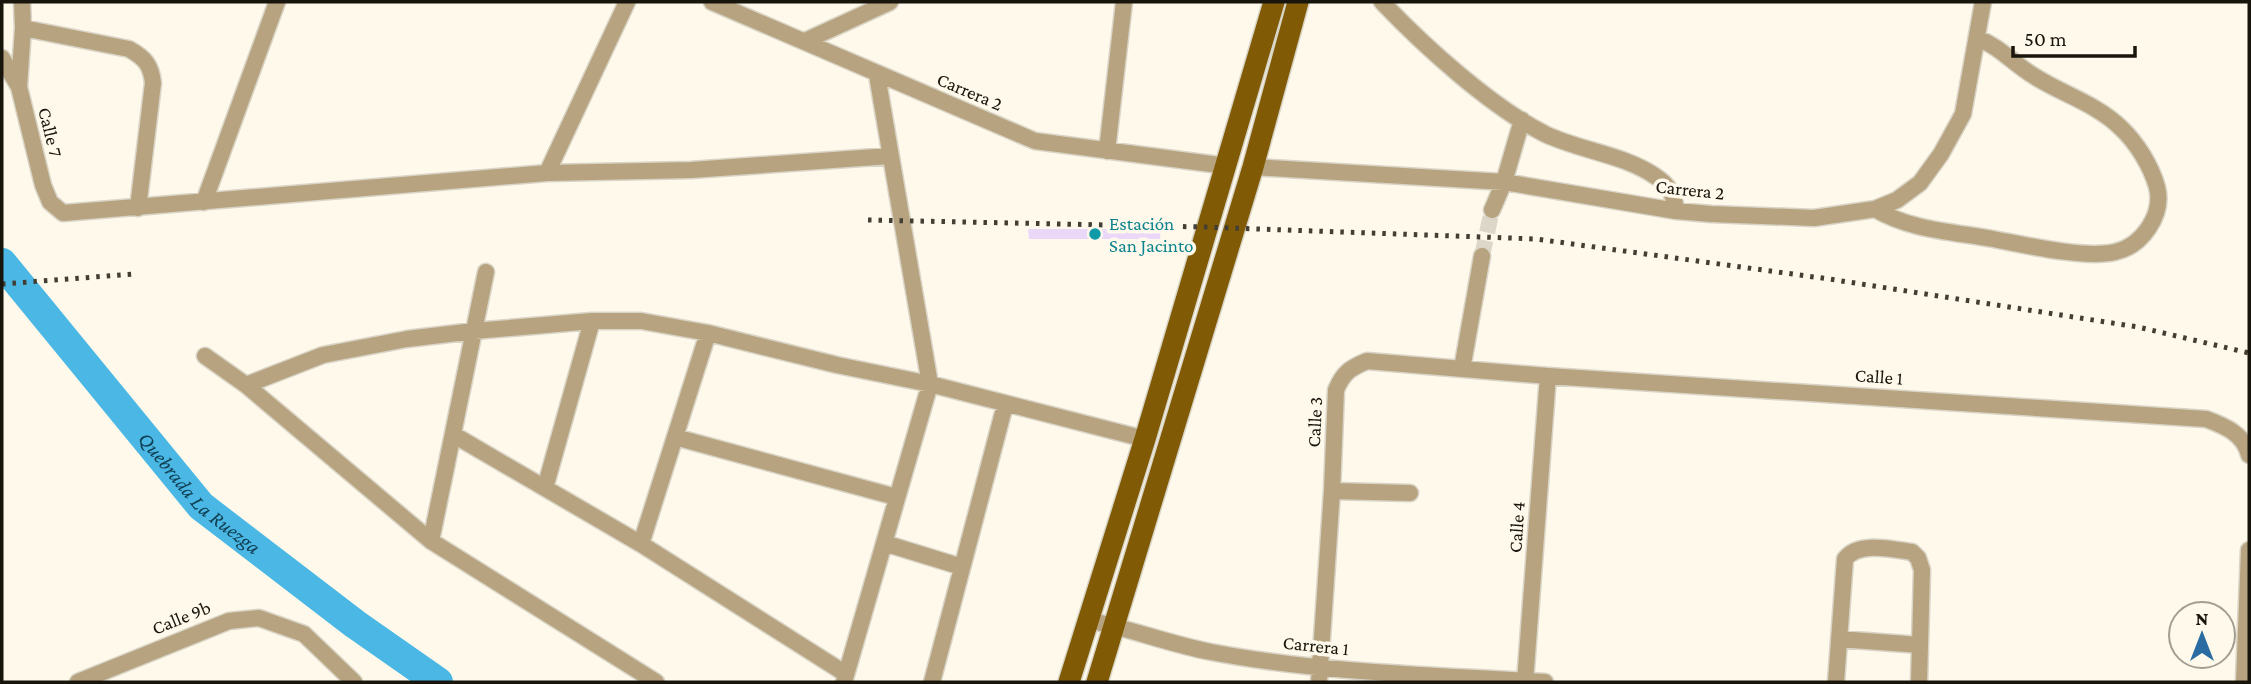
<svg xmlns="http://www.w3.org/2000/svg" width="2251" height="684" viewBox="0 0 2251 684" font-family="'Crimson Pro',serif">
<rect width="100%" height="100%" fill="#fef9ea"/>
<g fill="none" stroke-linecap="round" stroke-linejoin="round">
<path stroke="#4ab7e5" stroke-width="30" id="s1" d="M2,263L201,506L355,624L438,682"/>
</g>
<path fill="#ebd8f8" d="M1028,229H1161L1160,239H1029Z"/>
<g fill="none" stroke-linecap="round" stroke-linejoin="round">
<path stroke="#dcd7c9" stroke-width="16" stroke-dasharray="16 8" stroke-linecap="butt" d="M1482,256L1492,210"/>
<defs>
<path id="minor" d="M712,2L1035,141L1227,166
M1382,2C1424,46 1491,107 1545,134C1581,151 1622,154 1655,176C1668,184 1675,196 1676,211
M23,28L129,49C145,58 151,65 153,83L138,208
M805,41L890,2
M2,58L19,87L43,185L50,202L63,213L547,173L691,170L890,156
M19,87L23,28L22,2
M1107,151L1124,2
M1253,167L1504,182L1676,211L1711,214L1814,218L1875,209L1897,200L1920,183L1941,154L1963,114L1983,2
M547,173L627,2
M204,202L277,2
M1875,209C1909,230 1955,232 1993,239C2025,245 2085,259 2115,252C2142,246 2164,215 2157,187C2151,166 2137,143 2121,128C2097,104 2062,94 2034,76C2014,64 1999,46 1977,38
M1492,210L1504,182L1522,120
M205,356L246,385
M1462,369L1482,256
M454,435L641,544L846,674
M675,437L896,497
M545,488L592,321
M1332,491L1410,493
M431,541L486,272
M884,543L962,567
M641,544L708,333
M1087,620C1129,628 1169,644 1211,652C1321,673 1433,675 1545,682
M1839,639L1920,645
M78,682L229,621L259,618L304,634L354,682
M656,682L431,541L246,385L323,355L407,339L474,331L592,321H641L708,333L837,365L930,384L1145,439
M844,682L930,384L877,75
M932,682L1005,405
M1319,682L1332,491L1336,390C1343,373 1350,368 1367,361L1548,376L2206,419C2225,426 2244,434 2249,455
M1525,682L1548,376
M1836,682L1845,559C1858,541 1892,549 1912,552L1918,558L1922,570L1919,682
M2244,682L2249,550"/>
<path id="major" d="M1069,682L1145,439L1274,2
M1097,682L1253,167L1298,2"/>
</defs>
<use href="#minor" stroke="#d9d5c6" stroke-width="19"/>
<use href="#major" stroke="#d9d5c6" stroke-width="24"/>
<use href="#minor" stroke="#b8a381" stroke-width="16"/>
<use href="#major" stroke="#805a05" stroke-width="21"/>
<path stroke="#423e34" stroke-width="5" stroke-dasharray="3.5 7" stroke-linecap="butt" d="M868,220L1204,227L1536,239L1829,279L2138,327L2249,353
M2,284L134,274"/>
</g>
<circle fill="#0f9aa8" stroke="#fef9ea" stroke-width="2.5" cx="1095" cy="234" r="7"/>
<g text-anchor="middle" stroke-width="7" stroke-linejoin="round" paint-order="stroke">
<g font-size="19" fill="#18150c" stroke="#fef9ea">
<text transform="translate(970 91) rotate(23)" y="7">Carrera 2</text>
<text transform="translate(51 132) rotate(76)" y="7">Calle 7</text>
<text transform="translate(1690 189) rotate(6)" y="7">Carrera 2</text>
<text transform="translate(1879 376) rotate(4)" y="7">Calle 1</text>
<text transform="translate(1314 422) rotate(-87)" y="7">Calle 3</text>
<text transform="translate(1516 527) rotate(-86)" y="7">Calle 4</text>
<text transform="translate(181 617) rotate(-22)" y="7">Calle 9b</text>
<text transform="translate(1316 645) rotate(6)" y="7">Carrera 1</text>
</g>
<g font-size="19" fill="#0d838f" stroke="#fef9ea" text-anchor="start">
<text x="1109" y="230">Estación<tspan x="1109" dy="22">San Jacinto</tspan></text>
</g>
<g font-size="21" font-style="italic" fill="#103f52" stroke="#fef9ea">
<text dy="7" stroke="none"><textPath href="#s1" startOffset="304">Quebrada La Ruezga</textPath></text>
</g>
</g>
<rect width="2251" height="684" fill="none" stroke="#18150c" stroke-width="7"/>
<g transform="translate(2202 635)"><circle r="33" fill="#fef9ea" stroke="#a29e91" stroke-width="2"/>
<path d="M0-5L12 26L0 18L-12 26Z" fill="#2a6ca2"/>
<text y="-10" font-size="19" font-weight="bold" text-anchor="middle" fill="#18150c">N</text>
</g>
<path d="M2013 46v10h122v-10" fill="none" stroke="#18150c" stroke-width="3.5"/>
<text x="2024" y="46" font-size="21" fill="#18150c" stroke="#fef9ea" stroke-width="5" paint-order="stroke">50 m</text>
</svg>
